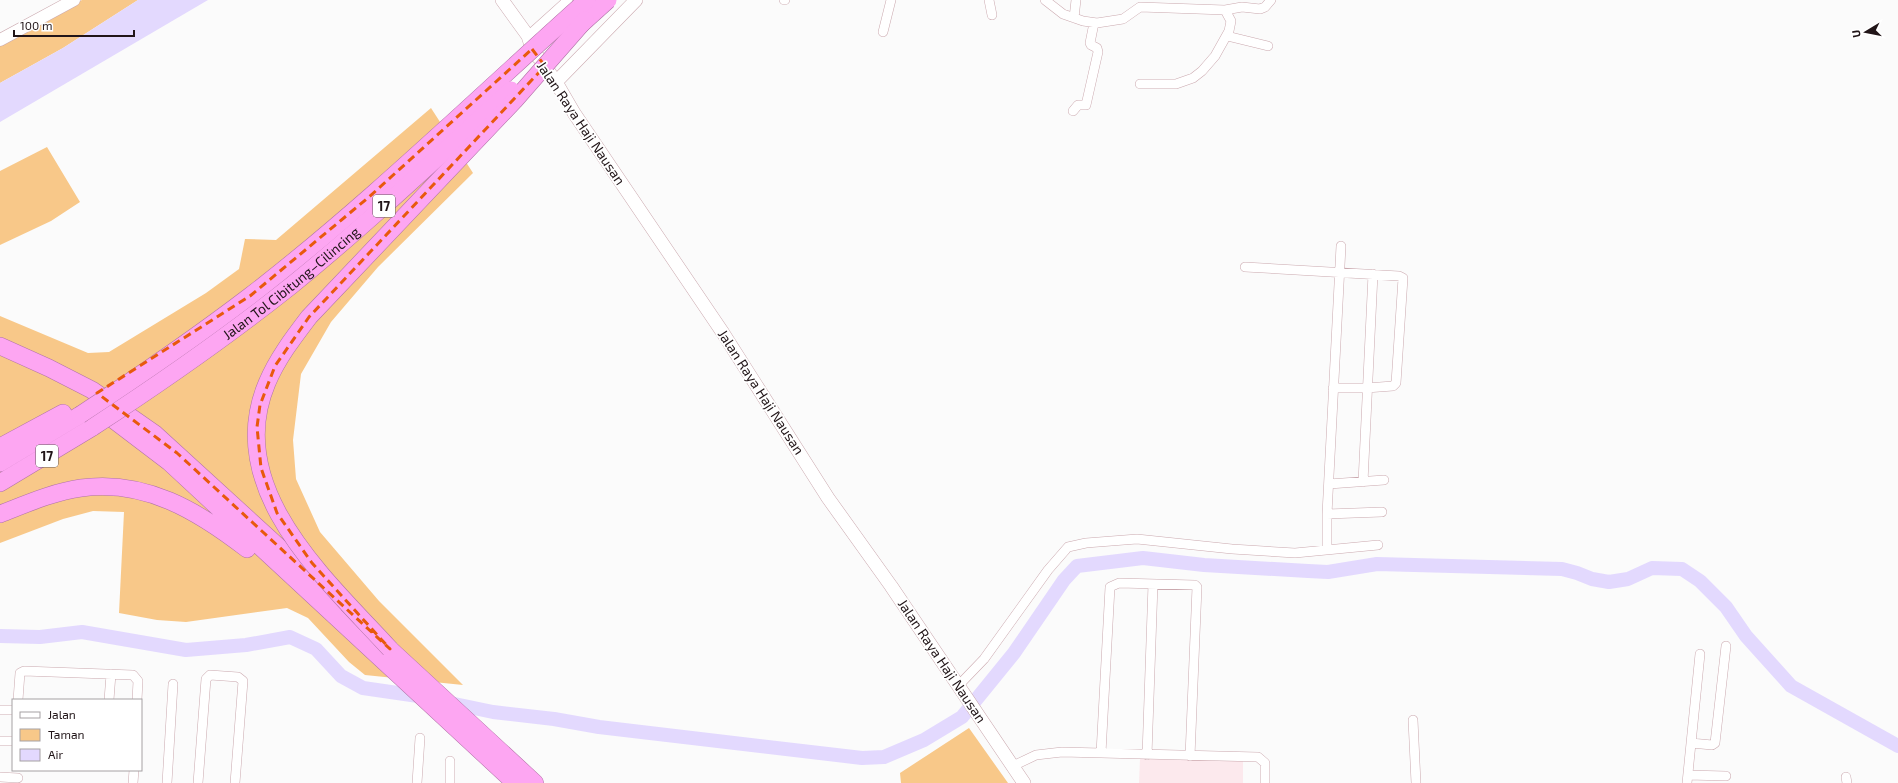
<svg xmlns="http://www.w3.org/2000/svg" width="1898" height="783" viewBox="0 0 1898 783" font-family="'Exo 2',sans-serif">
<rect width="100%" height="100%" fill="#fbfbfb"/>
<path fill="#fce9ed" d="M1140,759L1243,760V783H1139Z"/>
<path fill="#f8c889" d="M82,0H138L63,48L0,83V45Z
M431,108L473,173L378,267L331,322L301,374L293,440L296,479L320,532L379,601L463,685L365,675L349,662L308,618L287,608L186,622L157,620L119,613L124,512L93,511L63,519L0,543V316L88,353L109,352L206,293L239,269L245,239L276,240Z
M47,147L80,202L51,221L0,245V171Z
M969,728L1008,783H901L900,773Z"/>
<path fill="#e3d9fe" d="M138,0H208L0,122V83L63,48Z"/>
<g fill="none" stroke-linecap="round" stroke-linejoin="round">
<path stroke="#e3d9fe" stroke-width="14" d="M0,636L40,637L82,632L186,650L246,645L290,637L316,649L341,676L363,688L425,697
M445,702L493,712L554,719L599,727L862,758L884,757L924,740L962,717L1014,653L1064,580L1077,566L1143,558L1204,565L1308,571L1328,572L1377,564L1562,569L1577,573L1592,579L1609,582L1628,579L1652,568L1682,569L1700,581L1726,607L1746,636L1791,686L1898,746"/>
<defs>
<path id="minor" d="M784,0H785
M989,0L992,15
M1045,0L1063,14L1083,21L1097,23L1123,19L1140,7L1225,10L1242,7L1260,9L1265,7L1271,0
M1074,18L1076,0
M883,32L891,0
M528,36L568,0
M1227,36L1268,46
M1140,84H1176L1193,78L1202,71L1215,56L1229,31L1231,21L1225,10
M1073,111L1078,105H1086L1098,52L1097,48L1091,45L1090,43L1094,23
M1245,267L1399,276L1403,278L1396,383L1393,386L1366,388H1333
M1363,482L1373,274
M1329,484L1384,480
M1327,514L1382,512
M1327,550V514L1341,246
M959,685L984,659L1048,570L1068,547L1086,543L1137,539L1232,549L1295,553L1378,545
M18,700L20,673L24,671L133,675L138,681L137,700
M109,700L111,674
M0,710H13
M1413,720L1416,783
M0,741H13
M1691,743L1712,745L1715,743L1726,646
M1101,753L1110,587L1119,583L1195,585L1197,587L1190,756
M1147,755L1153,584
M1013,766L1036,755L1062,752L1258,757L1265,763V783
M1688,775L1726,776
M0,777L18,778
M1846,777L1847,783
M133,783L134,770
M167,783L173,684
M198,783L206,679L210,675L238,677L243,681L235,783
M417,783L420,738
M450,783V761
M1687,783L1700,654"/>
<path id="tertiary" d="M0,40L74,0"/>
<path id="secondary" d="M502,0L528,36L533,52L540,59L556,82L574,113L723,333L828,498L891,586L1024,783
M556,82L636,0"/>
<path id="motorway" d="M0,346L49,368L92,390L155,434L339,602
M98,408L169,462L515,783
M0,447L63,413
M0,463L80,415
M0,483L93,427
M0,514C26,504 53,492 81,488C145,479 198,511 247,549
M379,639L535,783"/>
</defs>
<use href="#minor" stroke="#cba9af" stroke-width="10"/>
<use href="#tertiary" stroke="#cba9af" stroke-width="13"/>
<use href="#secondary" stroke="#cba9af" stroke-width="14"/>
<use href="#motorway" stroke="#b073a6" stroke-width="18"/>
<use href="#minor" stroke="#fff" stroke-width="9"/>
<use href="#tertiary" stroke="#fff" stroke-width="12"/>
<use href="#secondary" stroke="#fff" stroke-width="13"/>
<use href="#motorway" stroke="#fda6f2" stroke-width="17"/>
<defs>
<g id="motorway-bridge">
<path d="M577,28L608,0"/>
<path d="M80,415C138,377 195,338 250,296C368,205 476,99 587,0"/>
<path id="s1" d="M93,427C162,382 228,336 292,285C368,223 439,156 511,90"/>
<path d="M390,649C327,580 222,489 267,383C277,359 293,338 309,317L515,100L585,20"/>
</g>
</defs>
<use href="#motorway-bridge" stroke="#b073a6" stroke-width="18" stroke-linecap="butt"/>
<use href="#motorway-bridge" stroke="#fda6f2" stroke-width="17"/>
</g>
<path fill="none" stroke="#e8590c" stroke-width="3" stroke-dasharray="8 5" stroke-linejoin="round" d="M532,49L545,66L309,317L275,366L260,405L257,427L261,468L277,513L312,563L390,649L177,453L97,393L250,296L369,197Z"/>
<g text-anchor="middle" stroke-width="3.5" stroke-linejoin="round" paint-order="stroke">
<g fill="#fff" stroke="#645b5d" stroke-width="1">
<rect x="373" y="195" width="22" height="22" rx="3"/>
<rect x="36" y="445" width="22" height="22" rx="3"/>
</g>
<g font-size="13" font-weight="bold" fill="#211518">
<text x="384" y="211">17</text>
<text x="47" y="461">17</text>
</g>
<g font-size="14" fill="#211518" stroke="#fff">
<text transform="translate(581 123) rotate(56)" y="5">Jalan Raya Haji Nausan</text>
<text dy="5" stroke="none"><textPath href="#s1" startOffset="245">Jalan Tol Cibitung–Cilincing</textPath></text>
<text transform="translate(761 392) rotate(57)" y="5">Jalan Raya Haji Nausan</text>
<text transform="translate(942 661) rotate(56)" y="5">Jalan Raya Haji Nausan</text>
</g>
</g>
<rect x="12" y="699" width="130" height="72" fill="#ffffff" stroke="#a6a1a3"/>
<rect x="20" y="712" width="20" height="6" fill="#ffffff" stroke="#a6a1a3"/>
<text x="48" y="719" font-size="12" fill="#211518">Jalan</text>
<rect x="20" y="729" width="20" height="12" fill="#f8c889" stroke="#a6a1a3"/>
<text x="48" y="739" font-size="12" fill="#211518">Taman</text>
<rect x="20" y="749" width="20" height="12" fill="#e3d9fe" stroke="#a6a1a3"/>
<text x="48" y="759" font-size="12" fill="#211518">Air</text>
<g transform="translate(1866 32) rotate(260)" stroke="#ffffff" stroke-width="3" paint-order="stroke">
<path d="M0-3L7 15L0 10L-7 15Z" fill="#211518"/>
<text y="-6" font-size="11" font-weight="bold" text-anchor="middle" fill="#211518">U</text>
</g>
<path d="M14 30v6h120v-6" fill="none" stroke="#211518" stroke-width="2"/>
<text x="20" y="30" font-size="12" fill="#211518" stroke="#ffffff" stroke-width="3" paint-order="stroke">100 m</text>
</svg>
